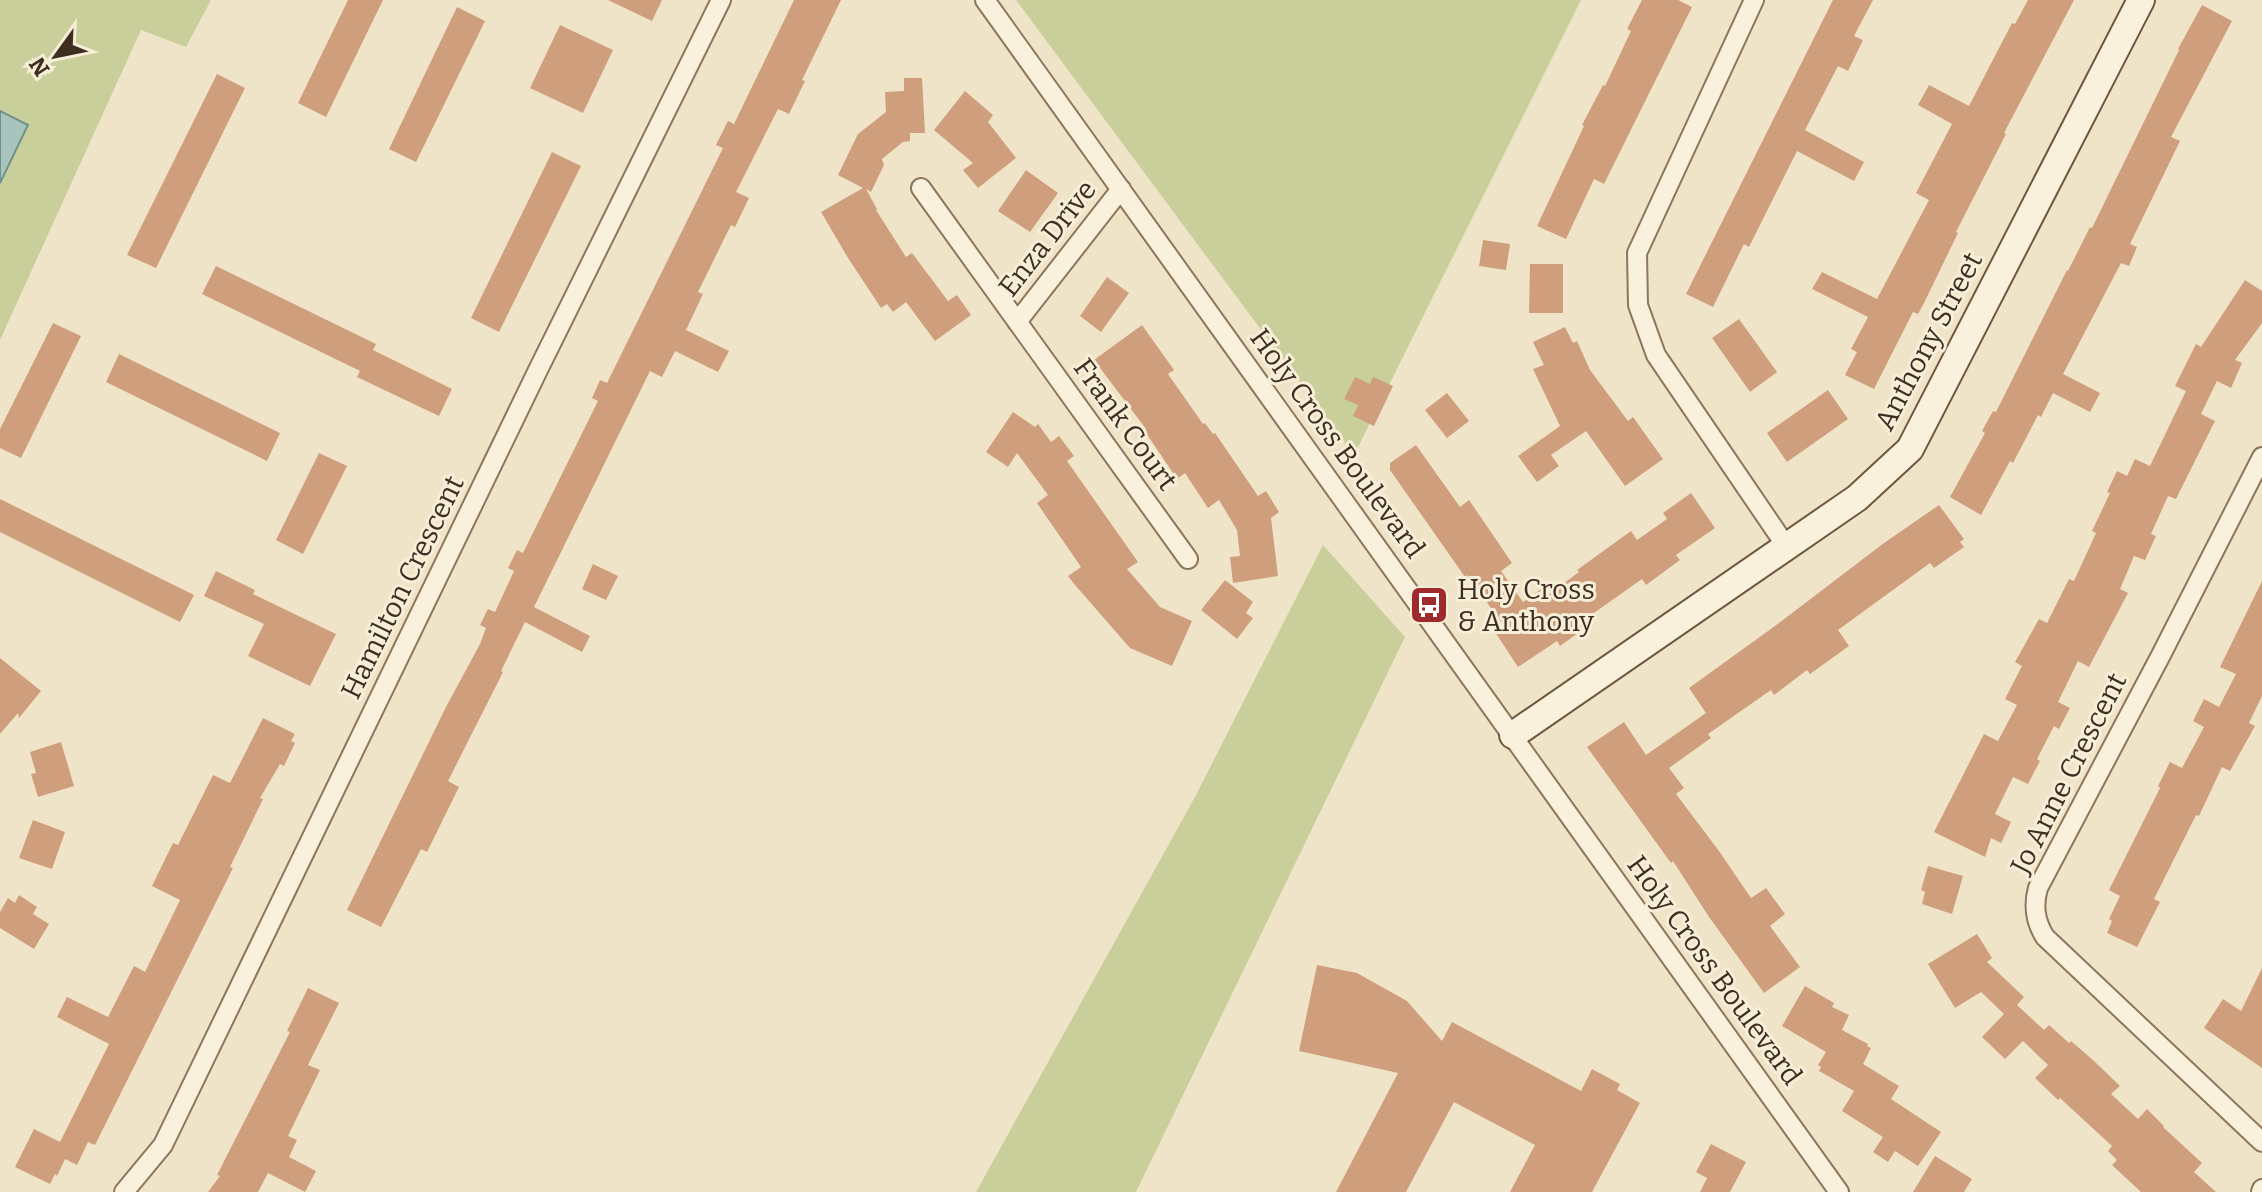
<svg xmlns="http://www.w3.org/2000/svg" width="2262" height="1192" viewBox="0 0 2262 1192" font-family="Bitter,serif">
<rect width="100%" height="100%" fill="#f0e4c8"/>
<path fill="#c9cf9b" d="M0,0H211L186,47L141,30L0,340Z
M1016,0H1581L1354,455Z
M1323,545L1405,637L1136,1192H976L1195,797Z"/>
<path fill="#a9c4bc" stroke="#6f938a" stroke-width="2" d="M0,111L28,125L0,183Z"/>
<path fill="#cf9f7d" d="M348,0H383L326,117L298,103Z
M608,0H662L652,21Z
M794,0H841L802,80L805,81L789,114L778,109L736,192L749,198L735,227L731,225L698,292L703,294L686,330L729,351L718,372L675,351L662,377L650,371L534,607L590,636L582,652L525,622L501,671L503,672L496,686L448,781L459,787L427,852L421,849L381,927L347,910L446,707L480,644L486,628L480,625L488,609L495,612L514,571L508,568L517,550L523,553L598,401L592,398L600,380L607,383L723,148L716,145L728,121L734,124Z
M1642,0H1678L1692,7L1604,184L1594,179L1566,239L1537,226L1584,126L1582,125L1603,85L1605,86L1631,31L1627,29Z
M1833,0H1873L1854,36L1863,40L1848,71L1838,66L1805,130L1864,162L1854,181L1797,151L1749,247L1744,244L1713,307L1686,294Z
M2028,0H2074L2004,133L2006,134L1956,232L1958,233L1924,303L1918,314L1913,312L1874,389L1845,375L1857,352L1851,349L1868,317L1812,289L1822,272L1877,299L1929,200L1916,193L1952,124L1918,105L1929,85L1969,106L2012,23L2015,24Z
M2202,5L2232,21L2171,137L2180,141L2130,244L2137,247L2129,266L2121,263L2063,374L2100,393L2090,412L2053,393L2041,417L2038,415L2013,463L2010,461L1981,515L1950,497L1985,433L1982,431L1993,411L1996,412L2067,270L2068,271L2090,227L2092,228L2179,50L2178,49Z
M457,7L485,21L416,162L389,149Z
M560,25L613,50L583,113L530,88Z
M217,74L245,88L156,268L127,255Z
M904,78H922L925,133H910V141L903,142L882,159L884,165L871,192L866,189L877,209L876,210L906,257L912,253L948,301L957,295L971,315L935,341L906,302L893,312L887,304L881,308L848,258L821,212L863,188L838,175L858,134L886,112L885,92L904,91Z
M965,91L993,115L988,122L1016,158L978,188L963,170L973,163L934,130Z
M552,152L581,166L499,332L471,318Z
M1026,170L1058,193L1030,232L998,211Z
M1483,240L1510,244L1506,270L1479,266Z
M1530,264H1563V313H1529Z
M216,266L376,344L373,350L452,389L439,416L357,377L360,371L202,294Z
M1107,277L1129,293L1101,332L1080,316Z
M2245,280L2262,291V323L2235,360L2242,363L2231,388L2217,381L2201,414L2215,421L2176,499L2168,496L2151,534L2156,536L2145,560L2134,556L2120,589L2128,593L2089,667L2078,661L2058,702L2070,708L2059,729L2054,726L2037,759L2040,761L2028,784L2013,777L1995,814L2011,822L2001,843L1991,838L1985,857L1934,832L1984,734L1998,741L2017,705L2005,699L2022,666L2015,662L2039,619L2047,623L2069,579L2074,581L2096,533L2092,531L2110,493L2107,492L2117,471L2127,476L2135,459L2150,466L2186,391L2175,386L2196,344L2201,347Z
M1739,319L1777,372L1750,392L1712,338Z
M53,323L81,336L21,458L0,448V429Z
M1142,325L1174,370L1168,374L1203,424L1205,423L1213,434L1215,433L1258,496L1266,491L1279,512L1271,518L1278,576L1233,583L1230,557L1240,556L1237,530L1219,500L1208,508L1185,473L1177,479L1144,430L1146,429L1094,360Z
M1565,327L1573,343L1577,341L1590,370L1628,421L1633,417L1663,459L1625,486L1586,431L1551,455L1559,466L1537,482L1518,456L1560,426L1533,369L1544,365L1533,342Z
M119,354L280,433L267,461L106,382Z
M1355,377L1370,384L1373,377L1393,386L1374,426L1353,416L1358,405L1344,399Z
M1828,390L1848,419L1787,462L1767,433Z
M1447,393L1469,421L1447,438L1425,410Z
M1013,412L1035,427L1038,424L1051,442L1059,436L1074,456L1067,461L1138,562L1127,569L1160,607L1192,621L1172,666L1130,648L1075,585L1068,576L1081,567L1037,503L1048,495L1017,453L1008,467L986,452Z
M1416,445L1460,507L1469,500L1480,516L1512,563L1501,571L1523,602L1541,589L1547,596L1579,572L1577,570L1631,531L1637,540L1667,519L1663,513L1691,493L1715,528L1676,555L1680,560L1646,585L1642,579L1584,620L1588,626L1560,646L1557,641L1518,667L1495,632L1504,626L1467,575L1465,577L1390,470V463Z
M319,453L347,466L303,554L276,540Z
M0,499L194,595L180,622L0,532Z
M1939,505L1964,539L1960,542L1964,547L1934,568L1930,563L1838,630L1849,646L1810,674L1807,670L1774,695L1771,690L1708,734L1711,738L1669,768L1684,788L1676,794L1719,851L1751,898L1766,888L1785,914L1770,926L1800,967L1764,993L1709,917L1673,861L1671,863L1587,747L1624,722L1646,755L1706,713L1689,688L1775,626L1884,543Z
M593,564L618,576L606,600L582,589Z
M216,571L255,590L253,594L336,634L310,686L248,656L264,624L204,596Z
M1225,580L1253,602L1246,613L1253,618L1237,639L1201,610Z
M2262,581V696L2249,723L2255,726L2230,771L2222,767L2199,816L2196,815L2154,899L2160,902L2137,947L2107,933L2112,921L2109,919L2120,896L2109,890L2160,788L2158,786L2170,762L2182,768L2204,727L2193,721L2204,699L2219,707L2236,674L2220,667Z
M0,658L41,691L19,718L18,713L0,734Z
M263,718L295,734L291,741L295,743L284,766L280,764L260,798L263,799L230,867L233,868L95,1145L88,1142L77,1165L65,1159L57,1176L55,1174L50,1184L15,1167L34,1129L60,1142L109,1044L57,1017L67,997L108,1017L134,966L145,972L180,900L152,886L173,843L178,845L213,775L230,783Z
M61,742L74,786L38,797L31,774L36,773L30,752Z
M33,820L65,832L52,869L19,858Z
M1928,866L1963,876L1952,914L1922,904L1925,892L1921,890Z
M19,895L37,907L33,914L49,924L34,949L0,928V912L8,898L15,903Z
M1977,934L1992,958L1987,962L2024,997L2017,1005L2044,1030L2049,1025L2069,1043L2071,1041L2094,1061L2120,1086L2111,1094L2138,1119L2147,1109L2164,1126L2163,1127L2202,1163L2194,1172L2216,1192H2141L2112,1165L2117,1160L2108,1151L2112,1146L2060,1098L2058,1100L2035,1078L2048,1065L2023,1041L2005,1059L1982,1037L2004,1014L1981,992L1955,1008L1928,964Z
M1317,965L1357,973L1407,1001L1442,1041L1452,1022L1581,1091L1592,1069L1620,1084L1617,1090L1640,1103L1592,1192H1510L1535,1145L1454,1102L1406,1192H1336L1398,1073L1299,1051Z
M2262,968V1068L2204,1028L2223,999L2241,1011Z
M1805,986L1834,1003L1832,1007L1849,1015L1842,1030L1868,1044L1867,1046L1871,1048L1863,1064L1899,1086L1891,1099L1941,1132L1918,1166L1895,1151L1888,1162L1873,1152L1883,1137L1842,1111L1854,1091L1819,1071L1821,1067L1818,1065L1826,1052L1782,1026Z
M308,988L339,1003L308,1065L320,1070L288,1136L297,1140L289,1157L316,1171L305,1192L268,1173L258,1192H208L220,1176L217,1175L290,1032L287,1031Z
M1711,1144L1746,1162L1730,1192H1700L1707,1178L1696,1172Z
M1935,1156L1972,1179L1964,1192H1913Z"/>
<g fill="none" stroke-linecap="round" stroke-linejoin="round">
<defs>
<path id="street" d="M985,0L1839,1192
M1754,0L1637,253L1638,305L1656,355L1786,546
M921,188L1188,559
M1017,322L1121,189
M2262,457L2161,655L2038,888C2033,906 2035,921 2045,937L2262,1142
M124,1192L163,1145L538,370L721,0
M2261,1192L2262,1189"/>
<path id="secondary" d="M1513,735L1857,498L1910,449L2141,0"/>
</defs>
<use href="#street" stroke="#8d765c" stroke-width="22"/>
<use href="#secondary" stroke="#6f573f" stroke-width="30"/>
<use href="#street" stroke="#faf1dc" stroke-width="18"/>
<use href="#secondary" stroke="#faf1dc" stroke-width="26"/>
</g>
<defs>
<symbol id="bus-square" viewBox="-11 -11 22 22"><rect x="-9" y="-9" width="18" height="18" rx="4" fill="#9e2a2b" stroke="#f7eed8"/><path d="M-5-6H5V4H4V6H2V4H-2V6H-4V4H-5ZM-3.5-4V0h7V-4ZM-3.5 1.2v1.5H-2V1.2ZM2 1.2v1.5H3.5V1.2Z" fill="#fff"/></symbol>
</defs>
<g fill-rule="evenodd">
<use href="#bus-square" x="1407" y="583" width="44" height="44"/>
</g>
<g text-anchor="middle" stroke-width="6" stroke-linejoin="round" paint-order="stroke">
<g font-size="28" fill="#3d2e20" stroke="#f7eed8">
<text transform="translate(1047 238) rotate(-52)" y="10">Enza Drive</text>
<text transform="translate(1928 341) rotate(-62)" y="10">Anthony Street</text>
<text transform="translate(1126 424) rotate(54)" y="10">Frank Court</text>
<text transform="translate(1338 443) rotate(54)" y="10">Holy Cross Boulevard</text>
<text transform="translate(402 587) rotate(-64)" y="10">Hamilton Crescent</text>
<text transform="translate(2068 773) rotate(-63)" y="10">Jo Anne Crescent</text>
<text transform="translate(1715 970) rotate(54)" y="10">Holy Cross Boulevard</text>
</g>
<g font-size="28" fill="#3d2e20" stroke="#f7eed8" text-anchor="start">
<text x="1457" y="599">Holy Cross<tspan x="1457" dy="32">&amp; Anthony</tspan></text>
</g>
</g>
<g transform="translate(56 56) rotate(237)" stroke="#f7eed8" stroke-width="6" paint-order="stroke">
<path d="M0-6L14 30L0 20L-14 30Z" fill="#3d2e20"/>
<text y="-12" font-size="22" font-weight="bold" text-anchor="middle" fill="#3d2e20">N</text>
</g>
</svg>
